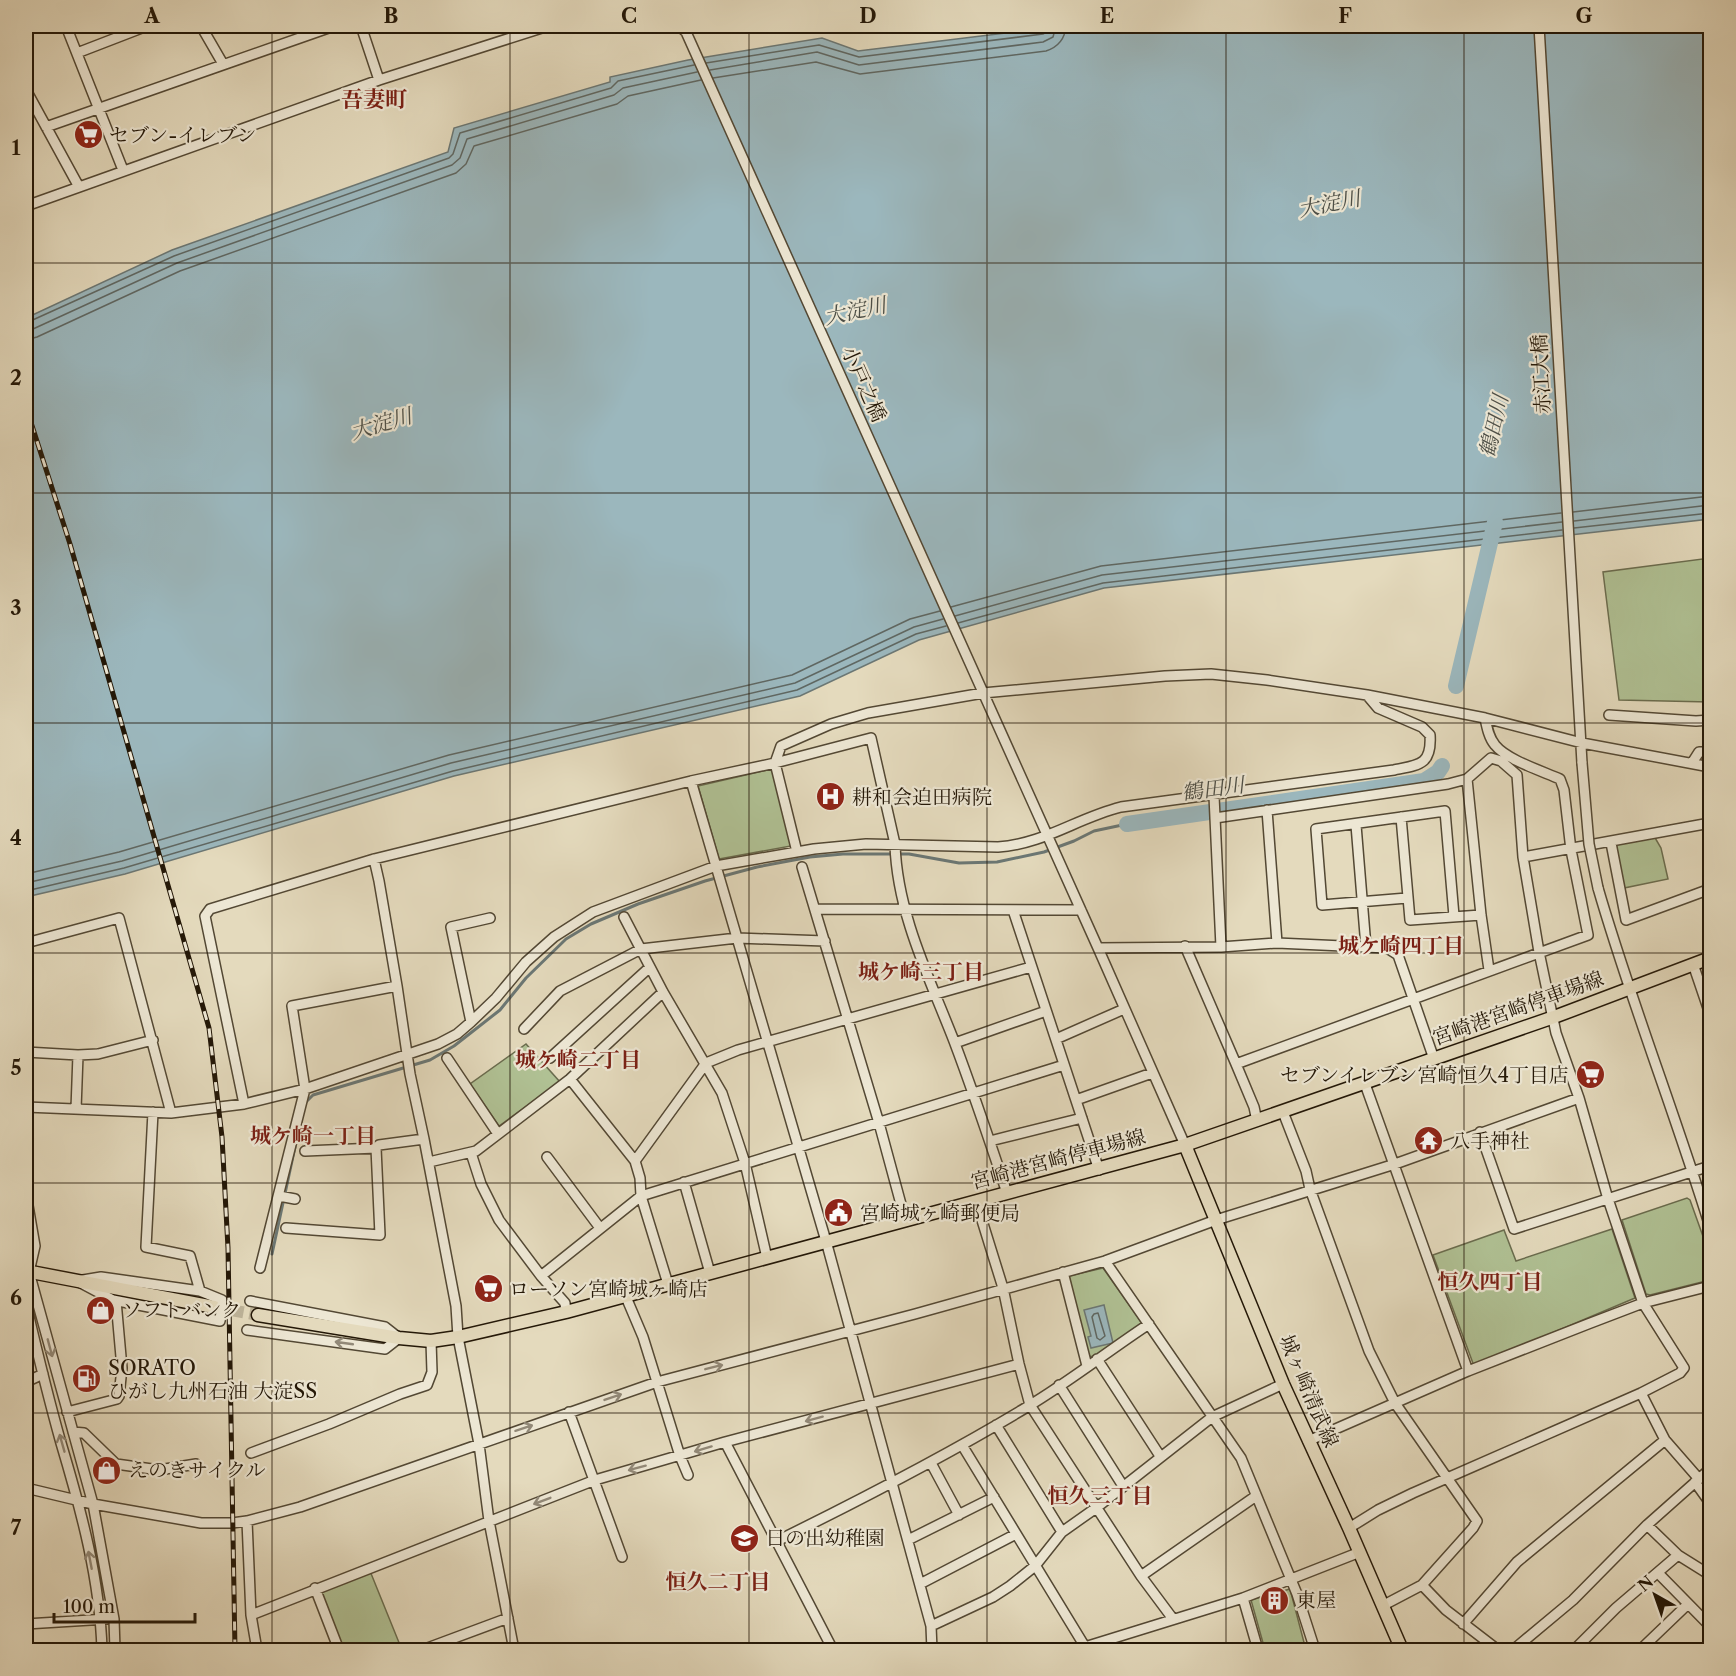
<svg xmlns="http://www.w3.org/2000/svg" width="1736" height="1676" viewBox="0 0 1736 1676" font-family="'Libre Caslon Text','Noto Serif JP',serif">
<rect width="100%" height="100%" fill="#e4dabd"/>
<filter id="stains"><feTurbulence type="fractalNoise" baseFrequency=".00333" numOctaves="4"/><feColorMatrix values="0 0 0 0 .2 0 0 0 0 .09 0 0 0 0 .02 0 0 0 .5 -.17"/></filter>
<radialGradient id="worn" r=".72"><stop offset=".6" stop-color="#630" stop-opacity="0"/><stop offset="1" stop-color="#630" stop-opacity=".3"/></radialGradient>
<path fill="#b0c194" stroke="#6a6c4e" stroke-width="1.5" d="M1710,558V702L1619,700L1603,572Z
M772,769L791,846L719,859L698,786Z
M1654,836L1661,848L1668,879L1624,888L1616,844Z
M526,1044L560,1082L499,1126L470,1084Z
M1687,1198L1690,1200L1710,1256V1280L1650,1295L1646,1294L1622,1220Z
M1612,1229L1635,1298L1474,1366L1433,1255L1504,1230L1516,1261Z
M1103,1268L1142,1323L1095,1357L1088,1356L1069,1276Z
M370,1571L402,1650H343L321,1594L324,1590Z
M1290,1589L1306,1650H1265L1251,1600Z"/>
<path fill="#9bb7bd" stroke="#6b7774" stroke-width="1.5" d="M1062,26H1710V519L1104,588L919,640L800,696L454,776L125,874L26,897V318L172,250L448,152L454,128L610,82V77L688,60L822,38L858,51Z
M1104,1305L1113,1343L1091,1348L1088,1337L1091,1336L1084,1310Z"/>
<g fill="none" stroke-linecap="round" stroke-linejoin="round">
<path stroke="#5f6762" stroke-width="1.5" d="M706,63L819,45L859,57L1043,34L1048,31L1049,26
M710,70L817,52L859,65L1043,42L1053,37L1056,26
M713,78L816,62L860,74L1046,51C1058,47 1065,39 1066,26
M26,323L174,256L449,158L453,154L460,133L611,88L618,81L694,65
M26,330L33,329L177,263L452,165L460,158L467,139L614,95L623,88L697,72
M26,340L37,337L180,271L456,173L466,164L474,146L617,104L628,96L701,80
M1573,512L1710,496
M1574,521L1710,505
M1574,528L1710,513
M951,607L1101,566L1561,513
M955,616L1102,575L1562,522
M958,623L1103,583L1562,530
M26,874L119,852L449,755L792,675L910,619L940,611
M26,883L122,861L451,763L795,683L914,627L943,619
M26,891L124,868L453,771L797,690L916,634L946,626
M1098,1313L1105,1336L1100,1340L1097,1338L1092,1317L1094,1314Z"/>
<path stroke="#6b7774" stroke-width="3" d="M305,1103L313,1095L430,1060L454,1046L500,1010L526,978L566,939L591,924L638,904L705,881L757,867L810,857L843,854H909L959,863L997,862L1044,852L1074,841L1094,831L1127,824
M272,1254L295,1147"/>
<path stroke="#9bb7bd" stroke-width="16" d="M1456,686L1495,522
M1127,824L1424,781L1438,772L1442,766"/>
<path stroke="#bdb399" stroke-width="12" stroke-dasharray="12 6" stroke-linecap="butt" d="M214,1307L258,1315"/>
<defs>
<path id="minor" d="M66,26L123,170
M201,26L223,64
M361,26L379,80
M679,26L686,32L1098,948L1185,1145
M1539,26L1582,763
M77,53L147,26
M26,90L79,187
M46,127L334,26
M26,206L379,80L548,26
M1609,715L1696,721L1710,720
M1692,763L1699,752H1710
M1467,779L1481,915L1489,970
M691,781L826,1241L931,1626L932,1650
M1214,796L1221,947
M1267,810L1277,943
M1401,817L1410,920L1481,915
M1215,818L1448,784L1467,779L1491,758L1501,761L1517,775L1523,857L1539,952L1556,1033L1579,1098L1608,1199L1643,1303L1684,1368L1680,1373L1641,1393L1413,1493L1378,1510L1349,1528
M1356,825L1366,947
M1611,843L1626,920L1710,889
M797,852L775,763L781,746L831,724L868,713L983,693L1165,676L1211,674L1267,680L1367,695L1485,718L1582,743L1710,767
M1523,857L1710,823
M374,859L379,881L397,986L410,1074L424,1139L456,1306L458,1337L479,1444L489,1521L514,1650
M802,867L879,1123L905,1219
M1598,888C1631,1002 1675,1113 1710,1227
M1407,898L1322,905L1316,829L1445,811L1454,916
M815,909L1081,910
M1013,910L1099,1170
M624,917L663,992L722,1093L745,1163L767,1258
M26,943L119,918L171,1113
M1185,946L1236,1064L1254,1107L1257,1121
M1098,948L1221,947L1277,943L1387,948L1398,955L1434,1059
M1693,964L1710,1014
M471,1022L451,927L490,918
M524,1029L560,991L641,949L737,938L825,941
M1056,1039L1124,1009
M955,1043L1046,1011
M26,1052L78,1055L98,1054L153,1040
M447,1058L498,1134
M550,1058L650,967
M1236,1064L1588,935L1571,850L1564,790L1560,779C1542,771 1507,760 1495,745C1489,738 1487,728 1485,718
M570,1079L635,1161L640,1178L641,1196L668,1284
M1365,1084L1468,1371
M1076,1100L1152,1073
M244,1104L205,916L210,909L374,859L691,781L775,763L871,738L895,844C897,913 929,977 954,1041C973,1091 990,1142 1007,1193
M26,1107L171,1113L244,1104L305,1089L438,1044L457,1034L471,1022L496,998L526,962L554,937L593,912L716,866L814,849L866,844L998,847C1044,844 1077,818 1121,807L1394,770C1419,765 1432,765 1430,735L1422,727L1378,708L1367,695
M76,1109L78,1055
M153,1112L146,1247L190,1256L200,1291
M1283,1112L1306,1171L1310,1189L1369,1351L1395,1403L1477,1521L1473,1528L1422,1585L1382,1606
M1480,1132L1514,1229L1710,1166
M990,1141L1082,1118
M305,1151L376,1148
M471,1153L481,1184L499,1220L541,1276L565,1303L566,1312
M547,1157L600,1228
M635,1161L706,1063L738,1050L1031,967
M429,1162L476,1151L570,1079L663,992
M684,1182L710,1273
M26,1194L35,1246L29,1272L93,1504L114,1619L115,1650
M279,1196L295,1199
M976,1201L1003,1288L1019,1364L1030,1405L1141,1576L1173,1619
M286,1228L380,1235L376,1148L379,1145L424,1139
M1105,1261L1241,1458L1297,1594L1315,1650
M260,1268L305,1089L292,1006L397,986
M1063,1272L1087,1366
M541,1276L641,1196L1064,1065
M101,1277L200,1291L222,1300L220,1321L113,1300L77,1281Z
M626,1297L643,1337L680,1456L688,1475
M26,1304C37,1351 48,1397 61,1443C81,1510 100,1580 102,1650
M247,1330L385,1349L399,1338L385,1327L250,1301
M1097,1359L1160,1456
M26,1382L43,1374
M1059,1385L1123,1486
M1641,1393L1665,1440L1699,1479
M67,1412L117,1399L119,1396L122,1368L116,1301
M569,1412L622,1557
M996,1425L1062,1532
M73,1432L84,1433L116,1464L159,1470L196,1464
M1308,1441L1468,1371L1588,1324L1643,1303L1710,1286
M725,1442L833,1650
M962,1445L1087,1650
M251,1453L329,1424L400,1394L427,1385L432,1372L431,1341
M931,1463L959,1515
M1695,1482L1710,1503
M26,1488L93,1504L201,1523H232L247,1521L300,1507L657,1382L915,1314L1105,1261L1216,1220L1395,1164L1579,1098
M247,1521L251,1615L257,1650
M1647,1525L1678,1555L1710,1575
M908,1540L994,1497
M777,1541C862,1499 946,1456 1027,1407C1069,1382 1108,1351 1149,1324
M1658,1573L1710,1626
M1141,1576L1256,1496
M920,1584L1016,1534
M1422,1585L1446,1610L1498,1650
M315,1588L339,1650
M1243,1598L1258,1650
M251,1615L595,1480L725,1442L1019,1364
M26,1624L107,1619
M1463,1624L1517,1562L1665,1440
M931,1626L993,1597L1010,1586L1035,1566L1062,1532L1096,1508L1212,1417L1283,1384
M422,1650L508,1618
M1075,1650L1243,1598L1360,1552
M1513,1650L1573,1600L1647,1525L1710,1469
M1574,1650L1616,1608L1678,1555
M1640,1650L1688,1604"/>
<path id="major" d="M1185,1145L1283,1384L1349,1528L1402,1650
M26,1271L214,1307
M258,1315L399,1338L431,1341L458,1337L566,1312L1185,1145L1554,1017L1710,958"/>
</defs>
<use href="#minor" stroke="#534834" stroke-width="12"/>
<use href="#major" stroke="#231707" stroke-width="15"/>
<use href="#minor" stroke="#ede7d4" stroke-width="9"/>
<use href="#major" stroke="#e4dabd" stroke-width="12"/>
<defs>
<path id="rail" d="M26,407L70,544L209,1028L222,1137L228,1248L235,1650"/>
</defs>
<use href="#rail" stroke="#231707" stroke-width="5"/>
<use href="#rail" stroke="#ede7d4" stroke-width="3" stroke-dasharray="9" stroke-linecap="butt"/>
<defs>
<path id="minor-bridge" d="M1582,763L1589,844L1598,888"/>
</defs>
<use href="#minor-bridge" stroke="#534834" stroke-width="12" stroke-linecap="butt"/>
<use href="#minor-bridge" stroke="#ede7d4" stroke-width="9"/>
</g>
<defs><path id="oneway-shaft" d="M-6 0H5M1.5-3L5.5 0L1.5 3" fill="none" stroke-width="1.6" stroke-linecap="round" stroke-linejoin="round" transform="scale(1.5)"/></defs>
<g stroke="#928978">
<use href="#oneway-shaft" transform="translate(344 1343) rotate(-172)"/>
<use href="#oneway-shaft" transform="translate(50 1348) rotate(75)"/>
<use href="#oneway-shaft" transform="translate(714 1367) rotate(-14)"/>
<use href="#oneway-shaft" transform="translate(613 1397) rotate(-19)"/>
<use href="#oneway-shaft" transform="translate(814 1419) rotate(165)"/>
<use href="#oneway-shaft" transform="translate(524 1428) rotate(-18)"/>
<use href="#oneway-shaft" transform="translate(62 1443) rotate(-106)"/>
<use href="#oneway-shaft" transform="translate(703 1449) rotate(163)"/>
<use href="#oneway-shaft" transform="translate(637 1468) rotate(165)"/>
<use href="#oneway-shaft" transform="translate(542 1501) rotate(159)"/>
<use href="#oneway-shaft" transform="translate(90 1560) rotate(-101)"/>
</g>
<path fill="none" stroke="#231707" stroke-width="1.5" stroke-opacity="0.55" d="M272,26V1650M510,26V1650M749,26V1650M987,26V1650M1226,26V1650M1464,26V1650M26,263H1710M26,493H1710M26,723H1710M26,953H1710M26,1183H1710M26,1413H1710"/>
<defs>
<symbol id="supermarket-disc" viewBox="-11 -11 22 22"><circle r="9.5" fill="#8f2418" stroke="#ede7d4"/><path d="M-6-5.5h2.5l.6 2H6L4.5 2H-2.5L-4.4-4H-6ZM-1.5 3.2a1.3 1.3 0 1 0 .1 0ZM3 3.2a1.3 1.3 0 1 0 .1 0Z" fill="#fff"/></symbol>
<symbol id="hospital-disc" viewBox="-11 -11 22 22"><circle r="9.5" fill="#8f2418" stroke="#ede7d4"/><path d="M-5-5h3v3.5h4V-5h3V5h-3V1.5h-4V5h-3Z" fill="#fff"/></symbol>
<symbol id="temple-disc" viewBox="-11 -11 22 22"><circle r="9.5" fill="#8f2418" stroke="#ede7d4"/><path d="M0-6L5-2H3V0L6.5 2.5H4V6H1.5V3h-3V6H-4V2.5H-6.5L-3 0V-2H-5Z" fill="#fff"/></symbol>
<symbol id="civic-disc" viewBox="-11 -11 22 22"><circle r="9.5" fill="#8f2418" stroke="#ede7d4"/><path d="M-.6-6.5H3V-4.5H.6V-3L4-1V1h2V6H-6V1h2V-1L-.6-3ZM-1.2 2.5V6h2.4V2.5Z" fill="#fff"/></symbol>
<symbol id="shop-disc" viewBox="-11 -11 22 22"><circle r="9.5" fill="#8f2418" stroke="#ede7d4"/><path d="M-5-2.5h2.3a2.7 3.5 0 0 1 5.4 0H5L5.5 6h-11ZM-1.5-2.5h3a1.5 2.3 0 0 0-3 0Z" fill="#fff"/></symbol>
<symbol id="fuel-disc" viewBox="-11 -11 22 22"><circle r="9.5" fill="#8f2418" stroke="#ede7d4"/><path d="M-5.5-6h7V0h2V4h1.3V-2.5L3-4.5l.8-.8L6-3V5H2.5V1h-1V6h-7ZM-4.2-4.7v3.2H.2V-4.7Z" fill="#fff"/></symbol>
<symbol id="school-disc" viewBox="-11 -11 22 22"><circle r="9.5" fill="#8f2418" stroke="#ede7d4"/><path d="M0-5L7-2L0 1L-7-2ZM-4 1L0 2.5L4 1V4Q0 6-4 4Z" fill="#fff"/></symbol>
<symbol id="building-disc" viewBox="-11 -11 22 22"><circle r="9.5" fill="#8f2418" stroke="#ede7d4"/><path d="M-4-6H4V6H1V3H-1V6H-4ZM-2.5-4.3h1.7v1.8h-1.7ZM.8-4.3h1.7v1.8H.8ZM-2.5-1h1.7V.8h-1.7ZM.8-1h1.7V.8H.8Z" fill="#fff"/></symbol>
</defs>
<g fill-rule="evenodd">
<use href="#supermarket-disc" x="72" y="118" width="33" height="33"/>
<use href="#hospital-disc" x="814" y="780" width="33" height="33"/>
<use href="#supermarket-disc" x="1574" y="1058" width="33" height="33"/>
<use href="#temple-disc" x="1412" y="1124" width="33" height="33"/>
<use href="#civic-disc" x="822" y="1196" width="33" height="33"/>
<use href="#supermarket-disc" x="472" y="1272" width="33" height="33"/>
<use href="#shop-disc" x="84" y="1294" width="33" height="33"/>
<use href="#fuel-disc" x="70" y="1362" width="33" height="33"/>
<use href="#shop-disc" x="90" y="1454" width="33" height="33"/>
<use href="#school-disc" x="728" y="1522" width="33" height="33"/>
<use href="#building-disc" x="1258" y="1584" width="33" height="33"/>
</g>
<g text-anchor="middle" stroke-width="4.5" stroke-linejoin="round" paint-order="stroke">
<g font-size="20" fill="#231707" stroke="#ede7d4" text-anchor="start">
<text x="109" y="142">セブン-イレブン</text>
<text x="852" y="804">耕和会迫田病院</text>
<text x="1569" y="1082" text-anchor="end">セブンイレブン宮崎恒久4丁目店</text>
<text x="1450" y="1148">八手神社</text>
<text x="860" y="1220">宮崎城ヶ崎郵便局</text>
<text x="509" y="1296">ローソン宮崎城ヶ崎店</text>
<text x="122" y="1317">ソフトバンク</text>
<text x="108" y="1375">SORATO<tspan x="108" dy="23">ひがし九州石油 大淀SS</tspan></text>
<text x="128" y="1477">えのきサイクル</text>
<text x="765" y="1545">日の出幼稚園</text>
<text x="1296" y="1607">東屋</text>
</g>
<g font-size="20" fill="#231707" stroke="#ede7d4">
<text transform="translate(1541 374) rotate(-93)" y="7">赤江大橋</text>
<text transform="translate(864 384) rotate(66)" y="7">小戸之橋</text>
<text transform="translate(1518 1008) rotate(-20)" y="7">宮崎港宮崎停車場線</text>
<text transform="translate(1058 1159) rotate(-15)" y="7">宮崎港宮崎停車場線</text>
<text transform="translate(1309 1391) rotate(67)" y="7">城ヶ崎清武線</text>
</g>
<g font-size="21" font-style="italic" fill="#4d4f47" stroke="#ede7d4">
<text transform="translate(1329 204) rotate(-11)" y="7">大淀川</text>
<text transform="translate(855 311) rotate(-12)" y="7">大淀川</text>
<text transform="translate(381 424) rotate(-16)" y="7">大淀川</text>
<text transform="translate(1494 426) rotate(-77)" y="7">鶴田川</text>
<text transform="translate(1213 789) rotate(-8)" y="7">鶴田川</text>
</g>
<g font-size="21" font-weight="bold" fill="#7a1f14" stroke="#ede7d4">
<text x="1401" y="953">城ケ崎四丁目</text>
<text x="921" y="979">城ケ崎三丁目</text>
<text x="578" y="1067">城ケ崎二丁目</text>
<text x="313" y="1143">城ケ崎一丁目</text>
<text x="1490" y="1289">恒久四丁目</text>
<text x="1100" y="1503">恒久三丁目</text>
<text x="718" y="1589">恒久二丁目</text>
</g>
<g font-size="22" font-weight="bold" fill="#7a1f14" stroke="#ede7d4">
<text x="374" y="107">吾妻町</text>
</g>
</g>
<rect width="1736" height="1676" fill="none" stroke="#e4dabd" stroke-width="66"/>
<g transform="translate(1655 1595) rotate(320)" stroke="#ede7d4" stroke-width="4.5" paint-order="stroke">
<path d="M0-4.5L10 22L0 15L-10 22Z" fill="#231707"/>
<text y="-9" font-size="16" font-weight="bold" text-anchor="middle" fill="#231707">N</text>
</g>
<path d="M54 1613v9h141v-9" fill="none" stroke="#231707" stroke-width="3"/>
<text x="63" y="1613" font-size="18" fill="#231707" stroke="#ede7d4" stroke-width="4.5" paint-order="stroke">100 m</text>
<rect x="33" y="33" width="1670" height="1610" fill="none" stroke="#231707" stroke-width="2"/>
<g font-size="20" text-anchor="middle" font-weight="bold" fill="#231707">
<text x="152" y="23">A</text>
<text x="391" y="23">B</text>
<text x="629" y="23">C</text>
<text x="868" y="23">D</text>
<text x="1107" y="23">E</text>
<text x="1345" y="23">F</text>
<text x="1584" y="23">G</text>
<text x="16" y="155">1</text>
<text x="16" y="385">2</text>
<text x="16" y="615">3</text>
<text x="16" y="845">4</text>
<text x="16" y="1075">5</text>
<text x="16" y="1305">6</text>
<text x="16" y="1535">7</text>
</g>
<rect width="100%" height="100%" filter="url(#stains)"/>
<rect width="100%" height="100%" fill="url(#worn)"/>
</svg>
